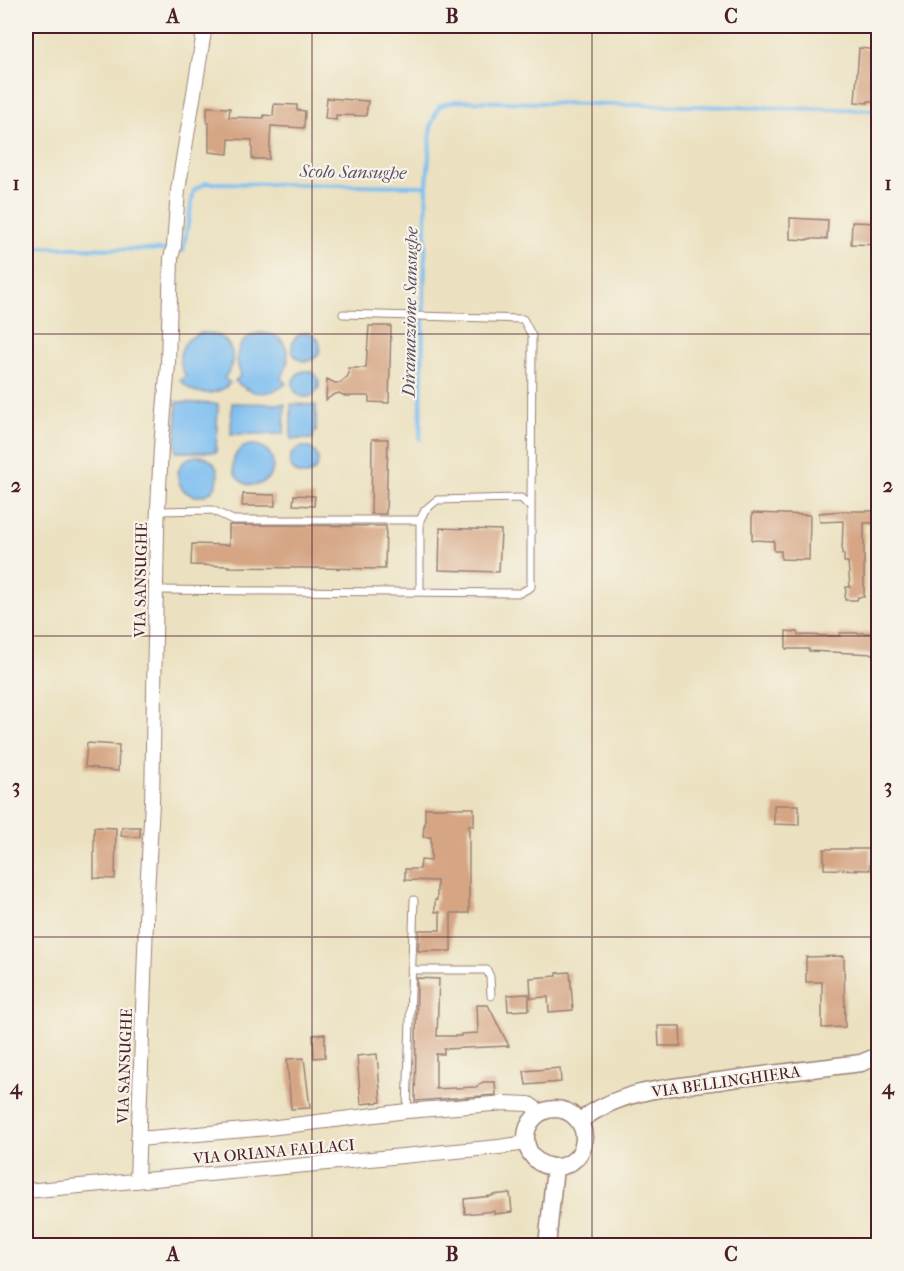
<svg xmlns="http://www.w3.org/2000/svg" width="904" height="1271" viewBox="0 0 904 1271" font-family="'IM FELL French Canon',serif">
<rect width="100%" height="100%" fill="#f7f3e8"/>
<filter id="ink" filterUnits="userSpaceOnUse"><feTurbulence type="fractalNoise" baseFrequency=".0167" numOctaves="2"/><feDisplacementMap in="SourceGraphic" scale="12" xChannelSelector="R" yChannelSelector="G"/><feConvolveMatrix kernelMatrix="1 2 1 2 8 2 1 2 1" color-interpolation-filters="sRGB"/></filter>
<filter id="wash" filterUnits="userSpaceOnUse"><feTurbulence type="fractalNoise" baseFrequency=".008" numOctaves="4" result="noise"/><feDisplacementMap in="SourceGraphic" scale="24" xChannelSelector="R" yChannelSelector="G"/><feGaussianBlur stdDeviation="1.35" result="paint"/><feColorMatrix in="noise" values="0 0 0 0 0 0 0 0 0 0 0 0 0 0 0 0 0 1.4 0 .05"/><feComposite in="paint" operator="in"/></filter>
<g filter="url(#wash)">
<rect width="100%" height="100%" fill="#ebe1c0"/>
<path fill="#7bbef1" stroke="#626e8e" stroke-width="1.5" d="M201,333C229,331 242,357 224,378L230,383C221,393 205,396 192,390C187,388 184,383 180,380L186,376C174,358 181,339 201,333Z
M260,333C288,333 294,357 281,378L286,384C269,397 250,395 235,381L241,375C233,356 237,338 260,333Z
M292 347a14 14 0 1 1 28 0a14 14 0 1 1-28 0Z
M293 384a13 13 0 1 1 26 0a13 13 0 1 1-26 0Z
M177,402L218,404L216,452H176Z
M232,403L285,404L284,434H231Z
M291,404L316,405V432H314L313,439H291Z
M233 465a20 20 0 1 1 40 0a20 20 0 1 1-40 0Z
M290 461a14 14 0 1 1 28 0a14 14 0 1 1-28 0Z
M178 476a20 20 0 1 1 40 0a20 20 0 1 1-40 0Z"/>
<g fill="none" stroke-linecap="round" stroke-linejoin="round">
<path stroke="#7bbef1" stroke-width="4" d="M26,247L169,250
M176,250L183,251L194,190L206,183L427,186L431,125L439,106L456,101L878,110
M420,439L427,186"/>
</g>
<g id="blocks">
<path fill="#d5a584" d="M859,48L879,50V102L868,101V103L855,102Z
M327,98L368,101L366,116L336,115V120L325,118Z
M274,104L297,105V110L305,111L304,128L271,126L269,159H252V140L229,139L228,154L209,152V123H207V107L230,108L229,117L264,118V115L273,116Z
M790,218L828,220L827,239H807V240L790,239Z
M852,222L879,223V245L851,244Z
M369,326H391L389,403L369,402V396H345L339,393L333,395L326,400L327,379L335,383H340L347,377L349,373L348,368H366Z
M372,439H388L386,514H371Z
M243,494L275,495V506H242Z
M294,495L315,496L314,506L293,505Z
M843,511H879V523H864V597H858L857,600H845L846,587H850L848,562H844V554H842L843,521L820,522L819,513Z
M752,513L810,515L809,560L781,559V551H774V541L752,540Z
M229,525L386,526L385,569L229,567V566L191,565L192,544L229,545Z
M440,528L501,530L499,572L439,570Z
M786,631L797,632L798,635L840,636V633H874V654L809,651V649H786Z
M87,743L119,745L118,771L96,769V768L85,767Z
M774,805H799V825L774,824Z
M425,808H474V826L469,825V913H451V951H418L419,930H440V912H435V900H437V881L405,880V869H420L421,860L431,861V837H423L424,825H425Z
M94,827L116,828L115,879L94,878Z
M122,827H140V837L121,836Z
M824,849H870V870L824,869Z
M844,956L845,1027L822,1028V982H806V957Z
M570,972L573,1010L549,1012L548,997L531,998L530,978L557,976V973Z
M417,978L439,979L437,1036H461V1034L478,1033L477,1005H488L509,1046L444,1049V1054H436V1089L476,1087L483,1082H495L496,1095L415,1101Z
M529,994V1010L508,1011L507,995Z
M658,1026H680L681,1046H659Z
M325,1034V1057L314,1058L313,1035Z
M377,1054L381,1102L361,1104L357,1056Z
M304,1058L310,1108L291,1109L287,1059Z
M560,1068L561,1082L526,1085L524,1071Z
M510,1193L512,1212L494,1214V1211L465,1214L464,1199L492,1196V1195Z"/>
</g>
</g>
<g filter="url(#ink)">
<use href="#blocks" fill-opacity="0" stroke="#9a8076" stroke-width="1.5"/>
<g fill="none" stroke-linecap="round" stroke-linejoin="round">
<defs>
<path id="service" d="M343,314L523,319L532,336L531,508
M157,511L212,510L233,520H420
M155,590L520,593L531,587V508L521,498L437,500L425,510L420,520V592
M411,970H487L490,977L491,996
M407,1111L414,900"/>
<path id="minor" d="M138,1139L269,1128L407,1111L505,1103L529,1104L535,1108L538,1114
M137,1181L147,893L152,803L157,529L161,447L168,364L171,258L174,246L178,190L205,26
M26,1191L499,1147L526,1143"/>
<path id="tertiary" d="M526 1138a29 29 0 1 1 58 0a29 29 0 1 1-58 0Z
M579,1122C618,1090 671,1087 719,1081C766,1074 814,1069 861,1063L878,1056
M547,1246L555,1167"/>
</defs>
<use href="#service" stroke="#9a8076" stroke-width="9"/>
<use href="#minor" stroke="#9a8076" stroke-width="16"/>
<use href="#tertiary" stroke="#9a8076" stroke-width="19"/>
<use href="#service" stroke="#fff" stroke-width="7"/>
<use href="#minor" stroke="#fff" stroke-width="14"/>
<use href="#tertiary" stroke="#fff" stroke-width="16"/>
</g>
</g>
<path fill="none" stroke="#4a1f2b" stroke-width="1.5" stroke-opacity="0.55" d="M312,26V1246M592,26V1246M26,334H878M26,636H878M26,937H878"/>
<g text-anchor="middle" stroke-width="4.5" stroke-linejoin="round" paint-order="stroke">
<g font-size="16" fill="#4a1f2b" stroke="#f7f3e8">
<text transform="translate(140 580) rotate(-89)" y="6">VIA SANSUGHE</text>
<text transform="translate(124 1066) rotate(-88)" y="6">VIA SANSUGHE</text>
<text transform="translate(726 1081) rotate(-8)" y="6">VIA BELLINGHIERA</text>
<text transform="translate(274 1151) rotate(-5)" y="6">VIA ORIANA FALLACI</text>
</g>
<g font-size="18" font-style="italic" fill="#594f66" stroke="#f7f3e8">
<text transform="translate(353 172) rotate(1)" y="6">Scolo Sansughe</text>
<text transform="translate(410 312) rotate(-89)" y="6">Diramazione Sansughe</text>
</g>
</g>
<rect width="904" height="1271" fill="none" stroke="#f7f3e8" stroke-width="66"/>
<rect x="33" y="33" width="838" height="1205" fill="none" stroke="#4a1f2b" stroke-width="2"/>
<g font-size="20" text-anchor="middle" font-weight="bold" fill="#4a1f2b">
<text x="173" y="23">A</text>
<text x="452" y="23">B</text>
<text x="731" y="23">C</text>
<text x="16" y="190">1</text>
<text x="888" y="190">1</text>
<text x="16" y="492">2</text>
<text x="888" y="492">2</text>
<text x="16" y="793">3</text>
<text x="888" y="793">3</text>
<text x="16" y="1094">4</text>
<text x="888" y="1094">4</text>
<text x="173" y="1261">A</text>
<text x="452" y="1261">B</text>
<text x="731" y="1261">C</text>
</g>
</svg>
